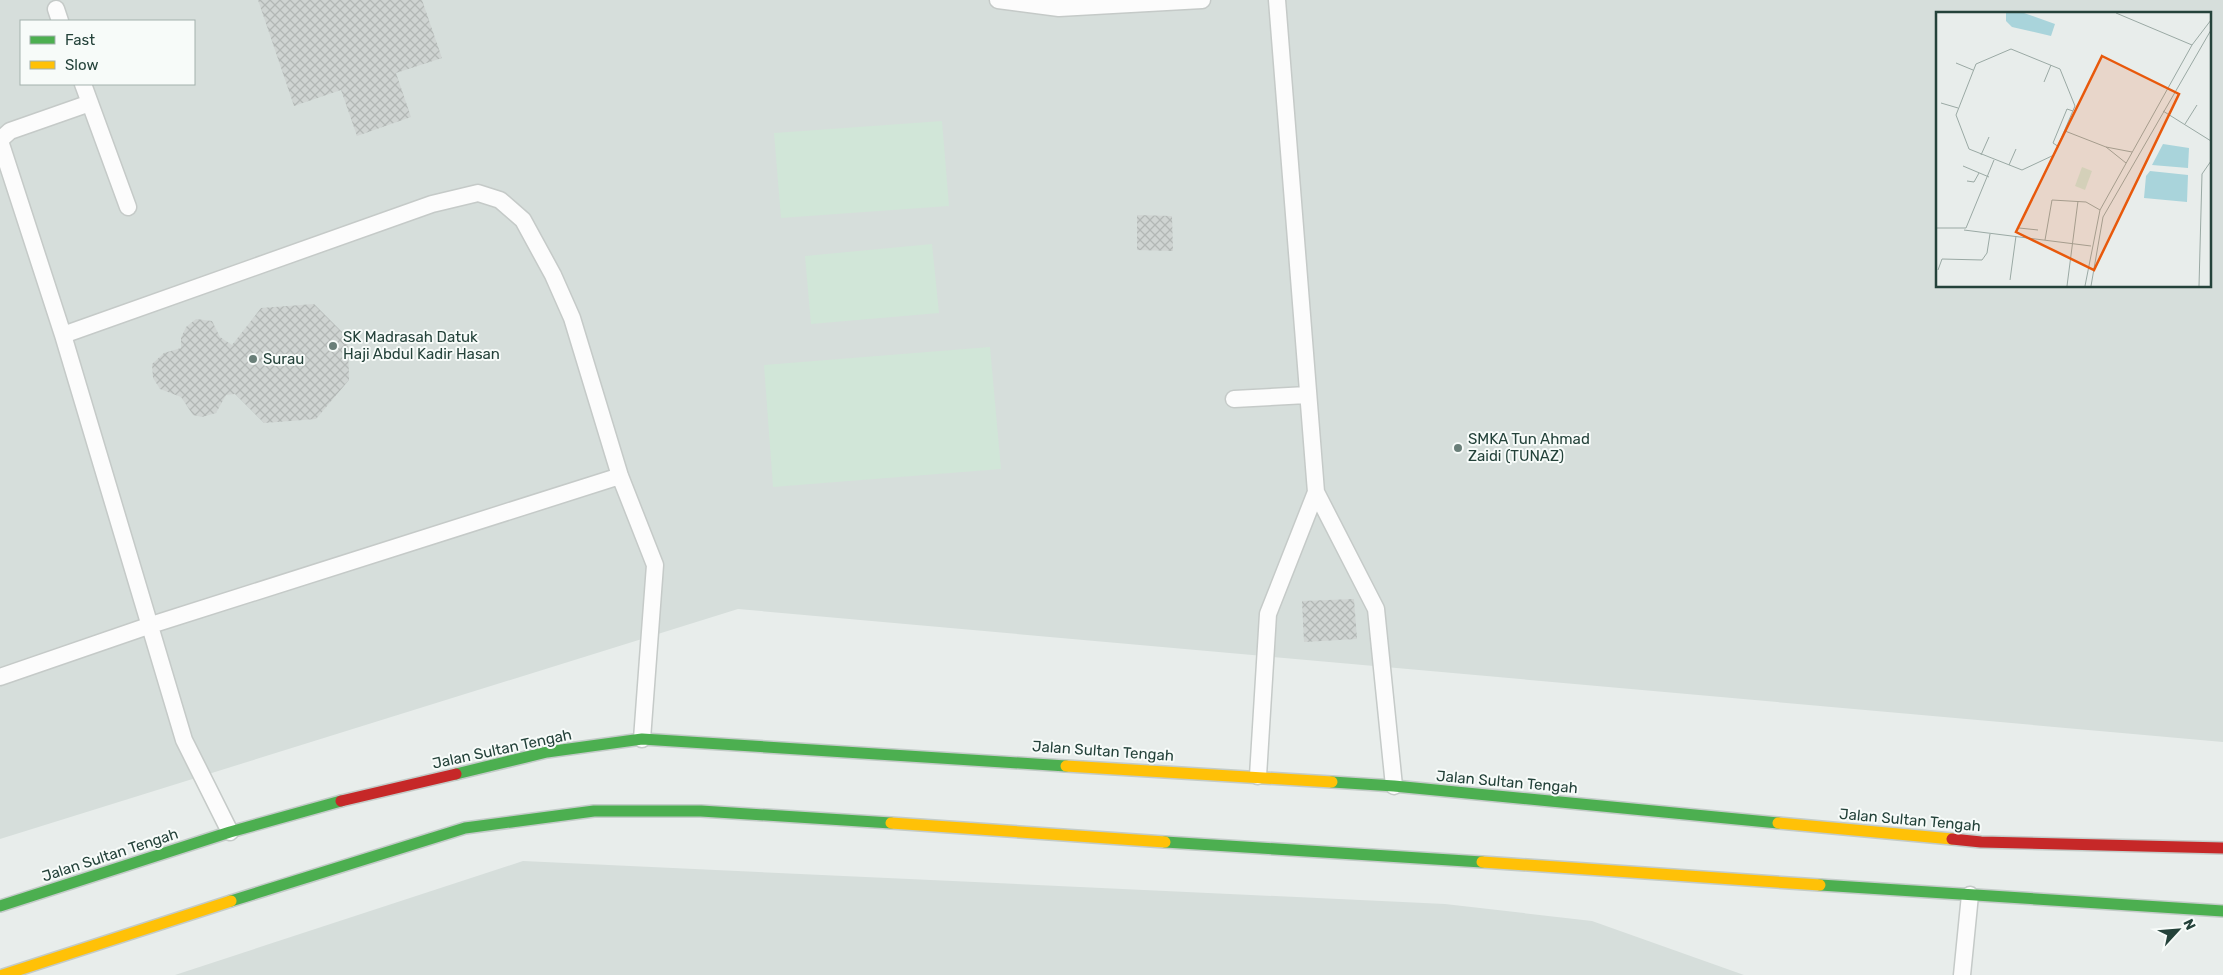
<svg xmlns="http://www.w3.org/2000/svg" width="2223" height="975" viewBox="0 0 2223 975" font-family="Rubik,sans-serif">
<defs>
<pattern id="building-cross-hatch" width="8" height="8" patternUnits="userSpaceOnUse" patternTransform="scale(1.25)"><rect width="8" height="8" fill="#cfd4d2"/><path d="M0 0l8 8M0 8l8-8" fill="none" stroke="#b2b7b5"/></pattern>
</defs>
<rect width="100%" height="100%" fill="#e8edeb"/>
<path fill="#d6dedb" fill-rule="evenodd" d="M0,0H2223V742L738,609L0,839ZM1937,14H2209V286H1937ZM21,21H194V84H21Z
M523,861L1445,904L1592,921L1744,975H175Z"/>
<path fill="#d1e6d8" d="M942,121L949,206L781,218L774,133Z
M932,244L939,313L811,324L805,256Z
M990,347L1001,469L773,487L764,365Z"/>
<path fill="url(#building-cross-hatch)" d="M258,0H422L442,58L396,73L411,117L357,136L341,90L294,106Z
M1137,215L1172,216L1173,251L1137,250Z
M314,304L348,338L349,380L316,419L264,423L235,394L226,395L216,413L202,417L193,415L181,397L160,389L153,378L152,364L164,353L181,348V338L186,327L196,319L212,321L220,337L232,345L261,308Z
M1354,599L1357,639L1304,642L1302,601Z"/>
<g fill="none" stroke-linecap="round" stroke-linejoin="round">
<defs>
<path id="lane" d="M998,0L1059,8L1202,0
M1277,0L1316,492L1376,609L1394,786
M56,9L60,21
M83,84L128,207
M0,140L10,131L90,103
M0,141L63,335L184,740L230,832
M63,335L432,204L478,193L500,200L523,220L553,275L572,318L620,476L655,565L642,739
M1234,399L1307,395
M0,677L151,625L620,476
M1258,776L1268,614L1316,492
M1962,975L1970,895"/>
<path id="fast" d="M456,774L547,752L642,739L1066,766
M1332,782L1394,786L1778,823
M1165,842L1482,862
M1820,885L2223,911
M231,901L465,828L594,811H701L891,823
M0,906L230,832L341,801"/>
<path id="slow" d="M1066,766L1332,782
M891,823L1165,842
M1778,823L1952,839
M1482,862L1820,885
M3,975L231,901"/>
<path id="jam" d="M341,801L456,774
M1952,839L1981,842L2223,848"/>
</defs>
<use href="#lane" stroke="#c5cac8" stroke-width="19"/>
<use href="#fast" stroke="#c3cbc8" stroke-width="14"/>
<use href="#slow" stroke="#c3cbc8" stroke-width="14"/>
<use href="#jam" stroke="#c3cbc8" stroke-width="14"/>
<use href="#lane" stroke="#fcfcfc" stroke-width="16"/>
<use href="#fast" stroke="#4caf50" stroke-width="11"/>
<use href="#slow" stroke="#ffc107" stroke-width="11"/>
<use href="#jam" stroke="#c62828" stroke-width="11"/>
</g>
<g fill="#697e78" stroke="#f7fbf9" stroke-width="2">
<circle cx="333" cy="346" r="5"/>
<circle cx="253" cy="359" r="5"/>
<circle cx="1458" cy="448" r="5"/>
</g>
<g text-anchor="middle" stroke-width="4" stroke-linejoin="round" paint-order="stroke">
<g font-size="15" fill="#24423a" stroke="#f7fbf9" text-anchor="start">
<text x="343" y="342">SK Madrasah Datuk<tspan x="343" dy="17">Haji Abdul Kadir Hasan</tspan></text>
<text x="263" y="364">Surau</text>
<text x="1468" y="444">SMKA Tun Ahmad<tspan x="1468" dy="17">Zaidi (TUNAZ)</tspan></text>
</g>
<g font-size="15" fill="#24423a" stroke="#f7fbf9">
<text transform="translate(502 749) rotate(-12)" y="5">Jalan Sultan Tengah</text>
<text transform="translate(1103 751) rotate(4)" y="5">Jalan Sultan Tengah</text>
<text transform="translate(1507 782) rotate(5)" y="5">Jalan Sultan Tengah</text>
<text transform="translate(1910 820) rotate(5)" y="5">Jalan Sultan Tengah</text>
<text transform="translate(110 855) rotate(-18)" y="5">Jalan Sultan Tengah</text>
</g>
</g>
<g transform="translate(1936 12)">
<rect width="275" height="275" fill="#e8edeb"/>
<path d="M146,155L156,159L149,178L139,174Z" fill="#d1e6d8"/>
<path d="M70,1H88L119,12L115,24L76,15L70,9ZM227,132L253,136L252,156L216,153ZM214,159L252,163L251,190L208,186L210,164Z" fill="#a9d4db"/>
<path fill="none" stroke="#9aa9a4" stroke-width="1" d="M180,1L256,33M75,37L124,57L139,94L118,143L86,158L33,137L20,103L40,52ZM20,51L37,58M108,70L115,53M5,91L22,96M227,99L275,129M249,112L261,93M129,119L170,135L196,140M123,135L117,131L131,97L137,99M170,135L190,151M45,143L53,125M73,153L80,137M27,154L53,165M31,169L38,170L43,161M0,216H30L58,148M83,216L102,218M28,218L155,234M109,228L116,188L150,190L164,198M2,258L6,247L46,248L51,241L54,222M74,268L80,224M131,274L142,189M149,274L164,198L256,33L275,8M155,274L167,205L275,18M263,274L266,162L275,149"/>
<path fill="#e8590c" fill-opacity="0.15" stroke="#e8590c" stroke-width="2.5" d="M166,44L243,82L158,258L80,220Z"/>
<rect width="275" height="275" fill="none" stroke="#24423a" stroke-width="2.5"/>
</g>
<rect x="20" y="20" width="175" height="65" fill="#f7fbf9" stroke="#a3b1ad"/>
<rect x="30" y="36" width="25" height="8" fill="#4caf50" stroke="#a3b1ad"/>
<text x="65" y="45" font-size="15" fill="#24423a">Fast</text>
<rect x="30" y="61" width="25" height="8" fill="#ffc107" stroke="#a3b1ad"/>
<text x="65" y="70" font-size="15" fill="#24423a">Slow</text>
<g transform="translate(2178 930) rotate(64)" stroke="#f7fbf9" stroke-width="4" paint-order="stroke">
<path d="M0-4L9 19L0 12L-9 19Z" fill="#24423a"/>
<text y="-8" font-size="14" font-weight="bold" text-anchor="middle" fill="#24423a">N</text>
</g>
</svg>
